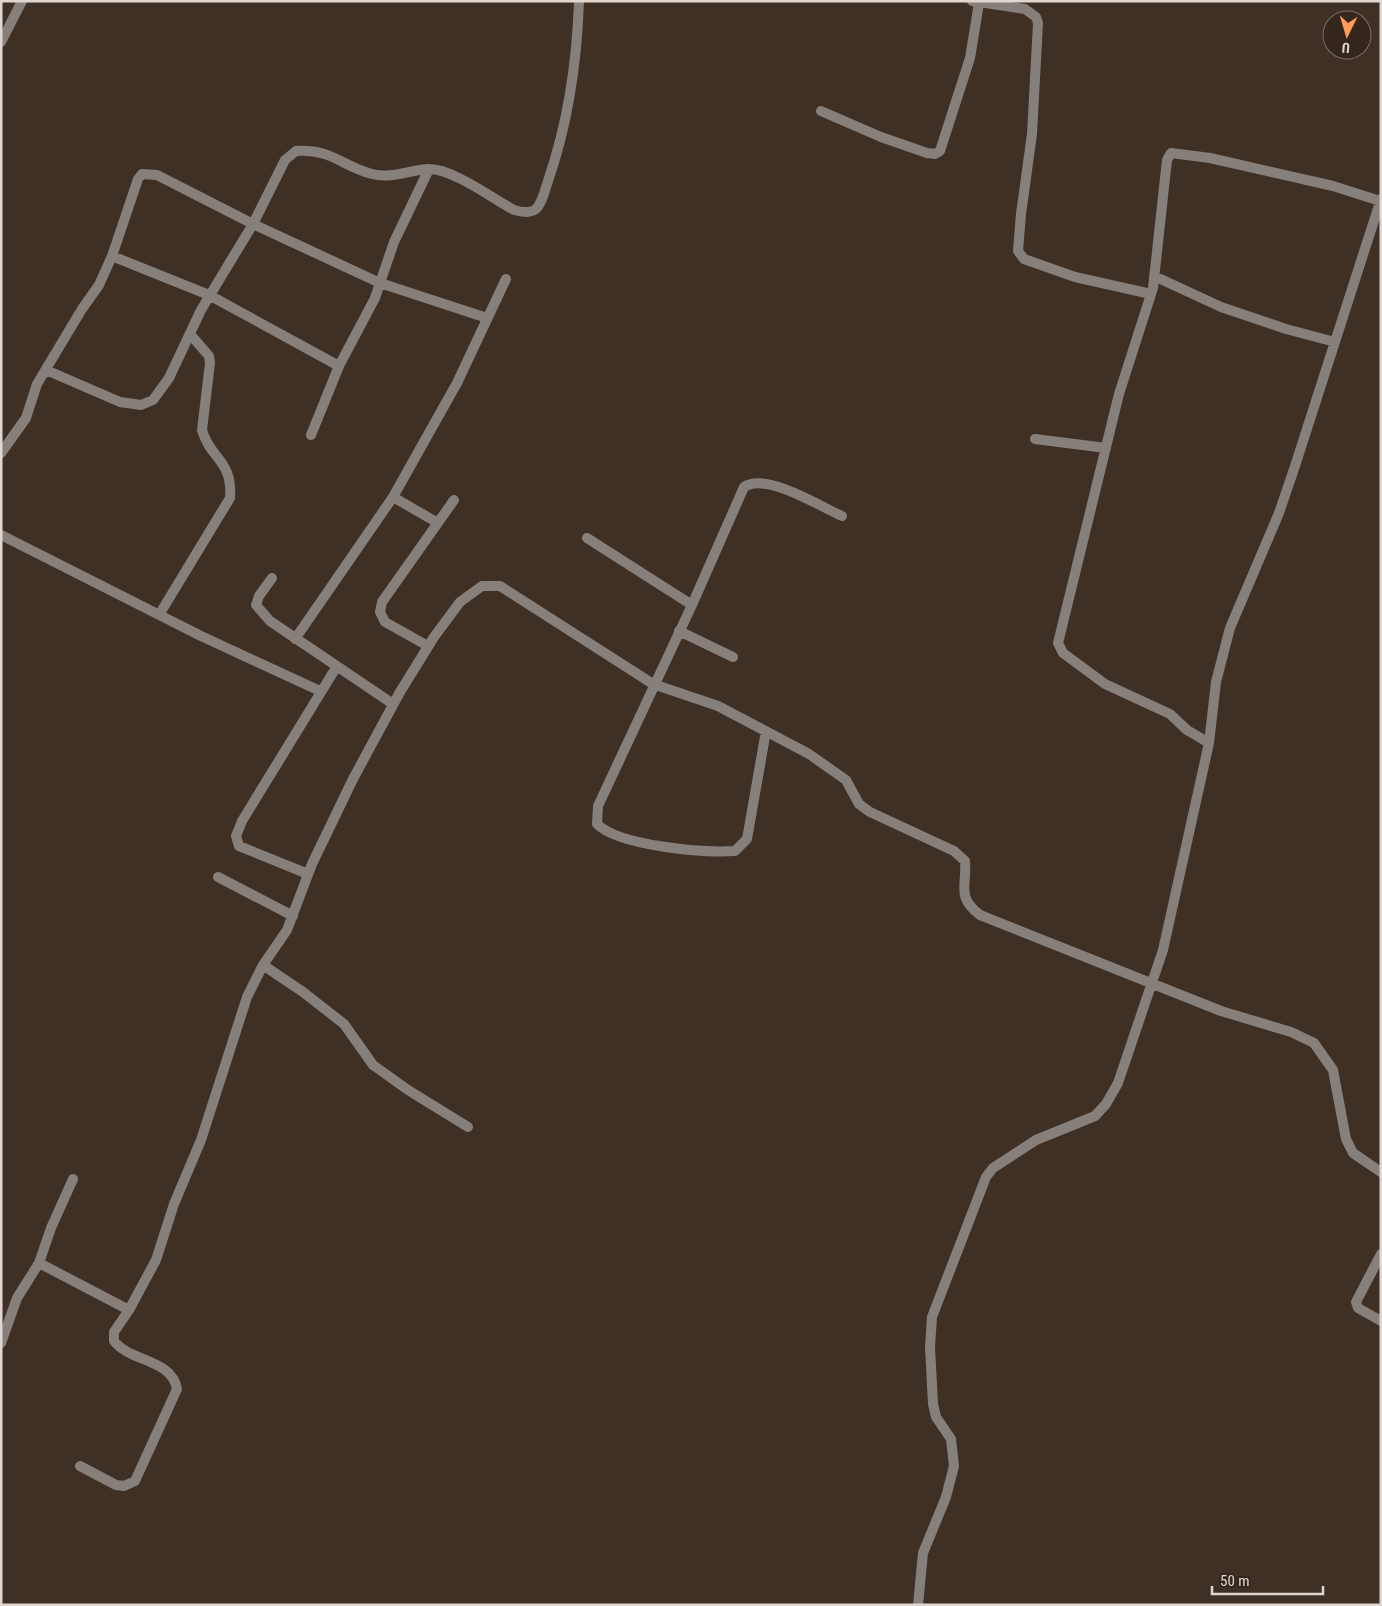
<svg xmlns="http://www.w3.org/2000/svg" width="1382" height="1606" viewBox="0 0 1382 1606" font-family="'Roboto Condensed',sans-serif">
<rect width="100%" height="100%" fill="#3f3026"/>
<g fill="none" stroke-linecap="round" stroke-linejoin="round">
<path stroke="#877f7a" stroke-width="10" d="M972,1L1025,9L1036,17L1038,23L1032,134L1021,214L1018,251L1024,259L1075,277L1151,294
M1,42L22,1
M821,111L881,137L927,153L935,154L940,151L970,58L979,3
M429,169L394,242L380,283L487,318
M112,256L209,295L339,366
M1154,276L1221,307L1286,329L1335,342
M46,370L120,402L141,405L153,400L169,378L201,310L253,224L285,160L296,151C333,149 341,166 372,174C391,179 409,170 429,169C453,169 492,198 514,210C521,212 530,214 536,209C543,202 545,189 548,181C568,123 577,62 579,1
M1035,439L1106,448
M1,453L26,418L37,384L82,309L99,285L112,256L138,179L142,174L157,175L253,224L380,283L375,298L339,366L311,435
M393,497L438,523
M1,535L201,636L320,691
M587,538L692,605
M272,578L259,596L256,605L270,621L393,704
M159,615L230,498C233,460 210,459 202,430L210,363L209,356L190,334
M679,631L733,657
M295,639L393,497L457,383L506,279
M428,646L385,622L380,612L382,602L454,500
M766,731L747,839L735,851C703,853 619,846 597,824L598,806L692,605L744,487C766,472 819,506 842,516
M1209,743L1187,730L1170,714L1105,684L1063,653L1058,643L1119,394L1153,288L1167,160L1171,153L1210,158L1333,186L1380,201
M308,874L239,846L236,836L242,821L337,666
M218,877L293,916
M263,965L303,992L344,1024L373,1065L408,1090L468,1127
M1381,1254L1356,1302L1358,1308L1381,1321
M39,1263L51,1228L73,1179
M1,1343L17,1298L39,1263L129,1310L156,1260L174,1204L201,1140L247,997L263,965L287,930L312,864L353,779L400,692L434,637L460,602L482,586H500L653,684L718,706L809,754L846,780L859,804L870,812L954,851L965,861C967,886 956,897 980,915L1221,1011L1291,1032L1314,1043L1333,1070L1346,1139L1353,1153L1381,1172
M80,1466L116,1485L124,1486L135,1481L177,1389C172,1359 130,1362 114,1341V1332L129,1310
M918,1605L923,1553L946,1497L954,1466L951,1439L936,1417L933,1404L930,1347L932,1317L986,1177L993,1168L1036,1140L1095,1116L1106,1104L1118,1083L1163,950L1209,743L1216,682L1230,628L1279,513L1295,466L1381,199"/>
</g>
<rect width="1382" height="1606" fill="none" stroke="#e1d7d1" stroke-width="5"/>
<g transform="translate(1347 35) rotate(185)"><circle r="24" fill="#35261d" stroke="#7a6d65"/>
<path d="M0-4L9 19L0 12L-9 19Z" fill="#ff9b59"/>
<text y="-8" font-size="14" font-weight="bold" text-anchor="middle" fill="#e1d7d1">U</text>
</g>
<path d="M1212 1586v8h111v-8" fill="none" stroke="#e1d7d1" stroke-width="2.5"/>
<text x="1220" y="1586" font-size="15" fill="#e1d7d1" stroke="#35261d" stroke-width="4" paint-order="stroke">50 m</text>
</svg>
